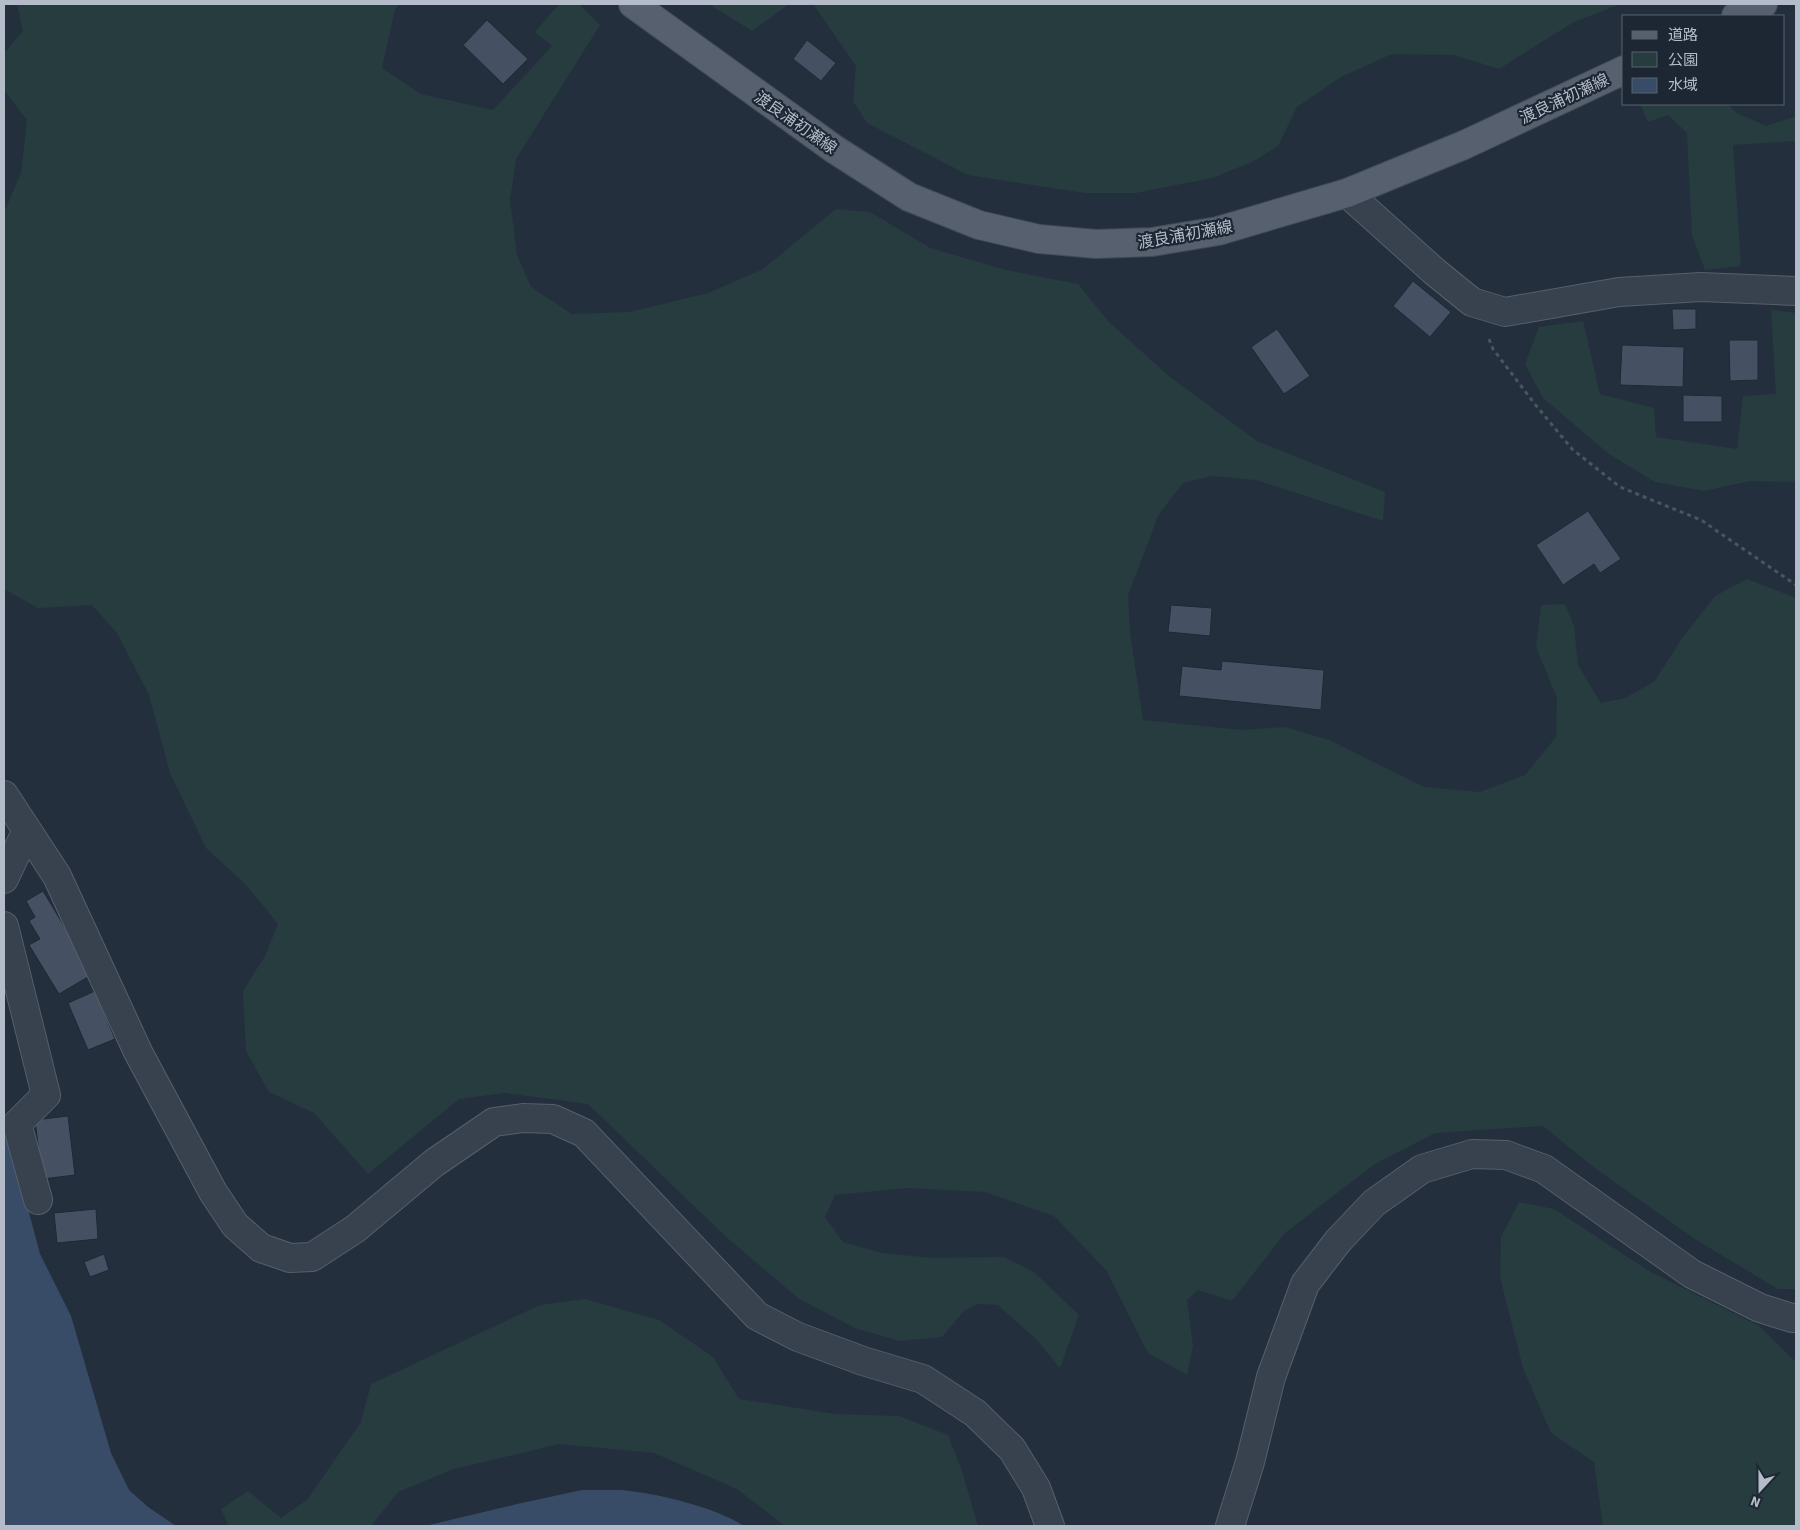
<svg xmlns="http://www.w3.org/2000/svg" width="1800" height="1530" viewBox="0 0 1800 1530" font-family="'Source Sans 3','Noto Sans JP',sans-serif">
<rect width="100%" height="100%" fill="#242f3e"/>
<path fill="#263c3f" d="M17,4H400L395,9L382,68L421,94L493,110L552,46L535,32L559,4H579L600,25L516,159L510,200L517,255L531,287L572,314L630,312L708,293L763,269L836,209L870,212L930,248L1006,270L1078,284L1109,322L1170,377L1257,441L1385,492L1383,521L1256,480L1212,476L1183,483L1159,514L1128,595L1130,632L1143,720L1242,730L1285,727L1329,740L1424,787L1480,792L1525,775L1556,737L1557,698L1536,647L1541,605L1565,604L1574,626L1578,665L1601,703L1625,698L1654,682L1683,637L1715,596L1747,579L1796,598V1289H1778L1695,1239L1596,1169L1543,1126L1435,1133L1375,1164L1285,1233L1232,1301L1198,1290L1187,1300L1193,1346L1187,1375L1148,1353L1106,1270L1054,1216L985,1192L907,1188L835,1195L825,1217L843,1242L882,1253L932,1258L1004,1257L1034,1272L1079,1315L1060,1368L1036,1339L998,1305L978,1304L964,1311L942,1337L900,1341L855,1328L799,1299L724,1235L588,1104L505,1093L459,1099L368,1174L314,1113L269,1092L246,1051L243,991L265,956L278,924L246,885L206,848L170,773L149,695L117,633L92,605L38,608L4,589V212L21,173L27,120L4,90V53L23,31Z
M709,4H789L752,31Z
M813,4H1621L1574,22L1499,69L1454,55L1392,54L1341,77L1297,107L1278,146L1252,162L1212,178L1136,193H1085L968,175L867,123L853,101L856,66Z
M1640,104H1727L1737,113L1766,126L1796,116V141L1733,145L1741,266L1705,270L1692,235L1687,133L1668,115L1648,122Z
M1771,310L1796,313V482L1750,481L1704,491L1655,482L1609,454L1543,398L1525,364L1539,327L1583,321L1600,394L1654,408L1656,437L1737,449L1743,396L1776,394Z
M1519,1202L1554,1209L1649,1271L1759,1326L1796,1362V1526H1603L1594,1462L1551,1433L1523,1368L1500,1277L1501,1237Z
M585,1299L659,1320L713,1357L739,1399L835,1414L899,1416L948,1435L962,1471L978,1526H785L737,1489L654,1453L559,1444L454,1469L398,1492L371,1526H229L221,1509L248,1491L281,1518L307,1500L361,1422L371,1384L540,1305Z"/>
<path fill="#394c67" d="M4,1136L13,1152L40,1254L71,1316L111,1453L129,1490L148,1507L176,1526H4Z
M582,1490C595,1490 608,1490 621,1490C656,1493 715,1507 744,1526H425L517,1504Z"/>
<path fill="#455162" stroke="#1f2835" d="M487,20L528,59L503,84L463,45Z
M807,40L836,63L821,81L793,59Z
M1413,281L1451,312L1430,337L1393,306Z
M1672,309H1696V329L1673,330Z
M1277,329L1310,376L1284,394L1251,347Z
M1729,340H1758V380L1730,381Z
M1622,345L1684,347L1683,387L1620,385Z
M1683,395L1722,396V422H1683Z
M1588,511L1621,559L1600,573L1594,564L1563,585L1536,545Z
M1171,605L1212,608L1210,636L1168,632Z
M1222,661L1324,670L1321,710L1179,696L1182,666L1221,670Z
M43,891L93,974L59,994L29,945L40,939L29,921L35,917L26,901Z
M95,991L115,1039L88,1050L68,1003Z
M68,1116L75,1175L42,1179L35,1120Z
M96,1209L98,1239L57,1243L54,1213Z
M104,1254L109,1270L90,1277L84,1262Z"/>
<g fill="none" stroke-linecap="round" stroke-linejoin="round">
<defs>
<path id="minor" d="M1347,193L1435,272L1472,302L1505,312L1619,292L1701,287L1796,291
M4,795L57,876L138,1052L213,1192L235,1225L261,1248L290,1258L312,1257L355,1229L434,1163L494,1122L523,1118L553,1119L584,1133L757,1316L798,1337L863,1361L923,1379L975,1413L1012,1449L1036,1488L1050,1526
M4,879L27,830
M4,926L46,1095L17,1124L38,1200
M1230,1526L1250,1462L1271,1377L1305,1284L1338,1241L1374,1203L1422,1169L1472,1154L1506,1155L1544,1169L1692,1274L1760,1308L1792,1318H1796"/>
<path id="major" d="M633,4L834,149L909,197L979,225L1039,239L1096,244L1152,242L1218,231L1347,193L1464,145L1624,70
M1736,16L1763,4"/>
</defs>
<use href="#minor" stroke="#565f6c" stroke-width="30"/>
<use href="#major" stroke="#414a57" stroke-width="30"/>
<path stroke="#44595c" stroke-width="3" stroke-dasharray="4 4" stroke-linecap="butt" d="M1489,339L1493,349L1534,403L1572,449L1620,487L1701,520L1796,585"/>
<use href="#minor" stroke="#38414e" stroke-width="28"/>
<use href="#major" stroke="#56606e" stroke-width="28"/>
</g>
<g text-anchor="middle" stroke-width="4.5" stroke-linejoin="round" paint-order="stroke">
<g font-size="16" fill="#b4bcc9" stroke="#1d2633">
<text transform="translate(1564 98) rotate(-25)" y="6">渡良浦初瀬線</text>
<text transform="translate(796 122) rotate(35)" y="6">渡良浦初瀬線</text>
<text transform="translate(1185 234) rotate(-10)" y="6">渡良浦初瀬線</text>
</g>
</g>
<rect width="1800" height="1530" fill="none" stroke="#b4bcc9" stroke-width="10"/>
<rect x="1622" y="15" width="162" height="90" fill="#1d2633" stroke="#59626f"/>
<rect x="1632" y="31" width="25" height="8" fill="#56606e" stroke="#59626f"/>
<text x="1668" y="40" font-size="15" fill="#b4bcc9">道路</text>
<rect x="1632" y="52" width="25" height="15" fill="#263c3f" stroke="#59626f"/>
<text x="1668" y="65" font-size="15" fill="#b4bcc9">公園</text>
<rect x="1632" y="78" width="25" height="15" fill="#394c67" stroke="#59626f"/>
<text x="1668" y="90" font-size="15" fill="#b4bcc9">水域</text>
<g transform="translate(1760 1490) rotate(201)" stroke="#1d2633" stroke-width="4" paint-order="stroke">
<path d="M0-4L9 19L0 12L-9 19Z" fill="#b4bcc9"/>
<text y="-8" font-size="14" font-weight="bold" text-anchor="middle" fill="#b4bcc9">N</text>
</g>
</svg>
